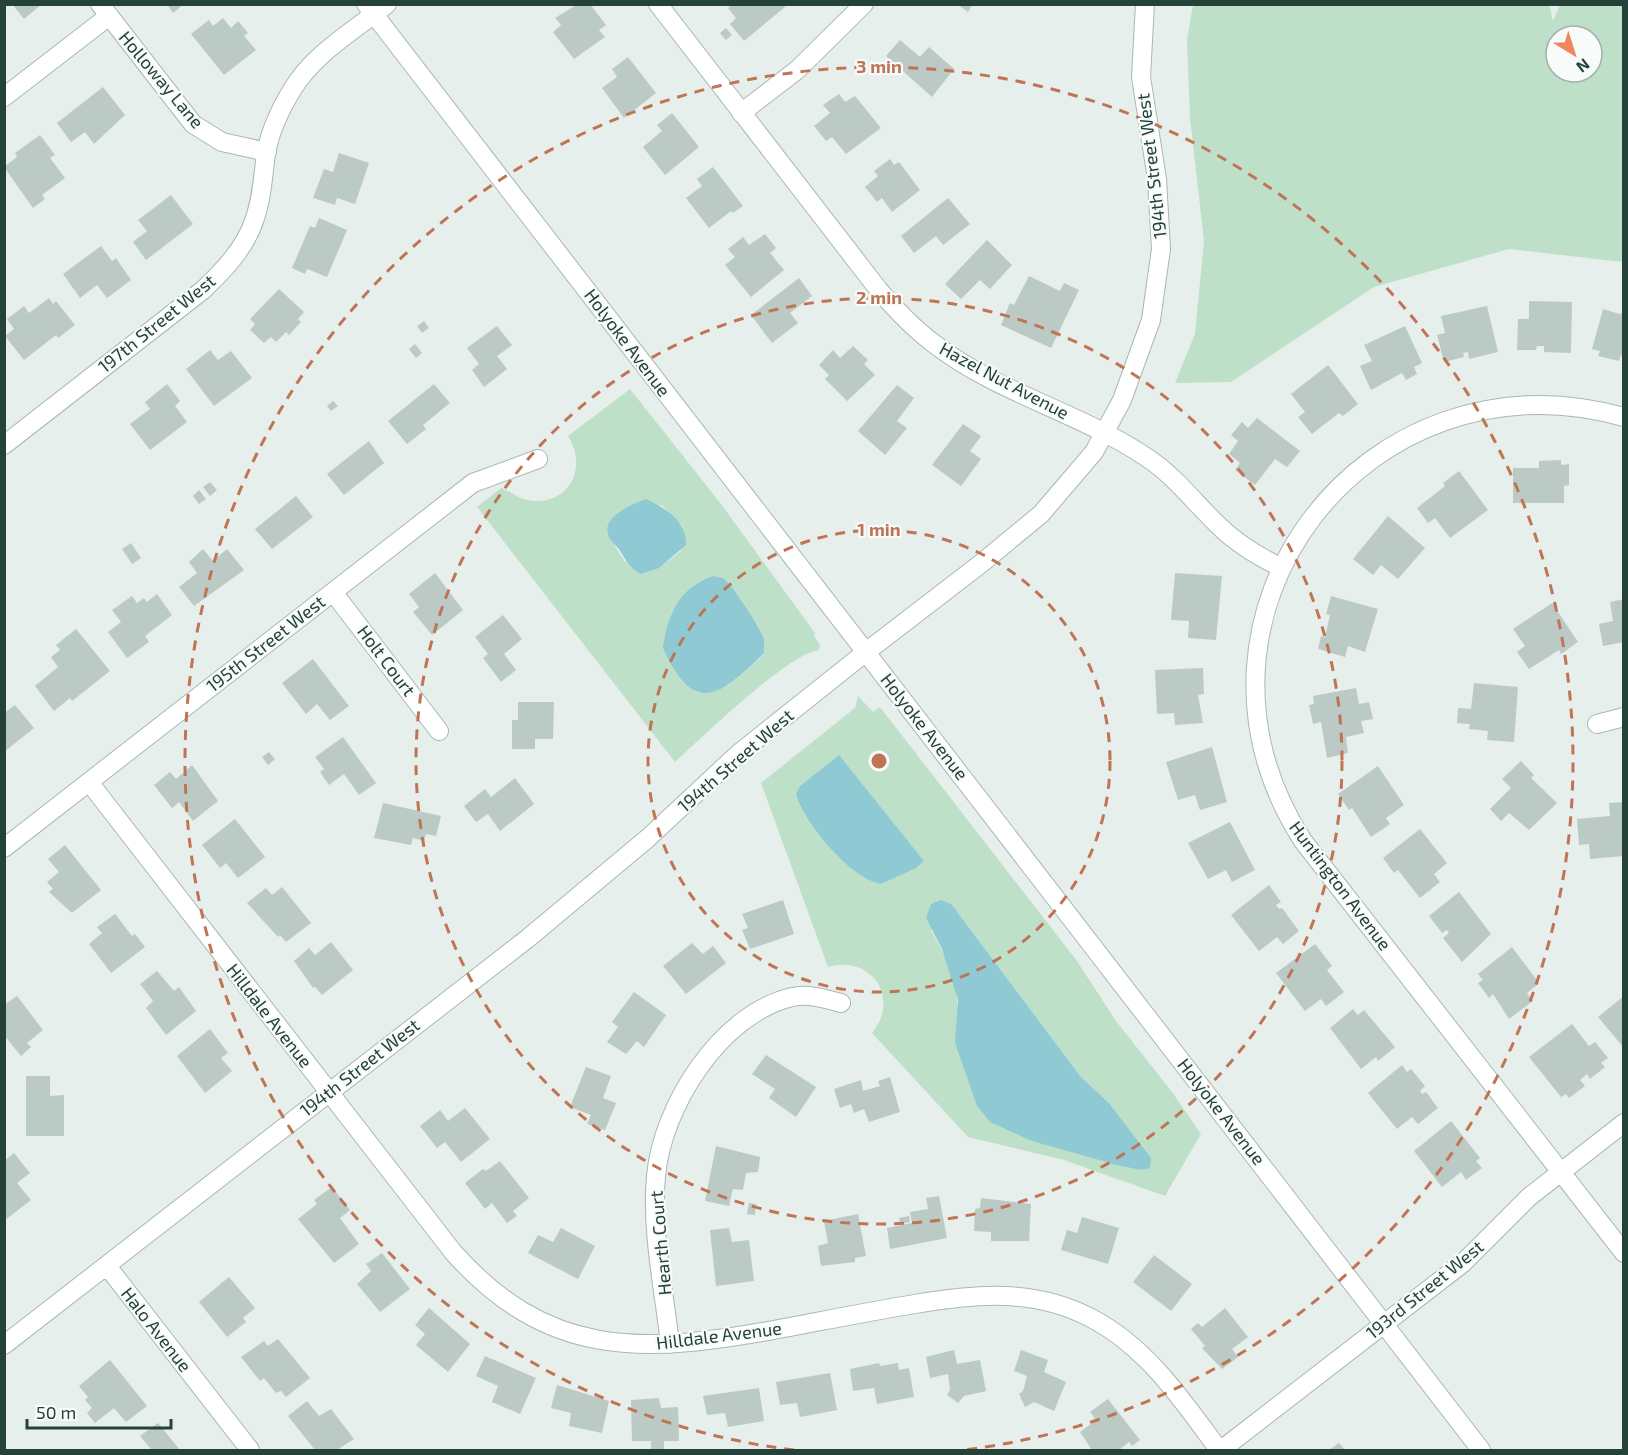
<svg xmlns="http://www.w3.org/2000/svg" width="1628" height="1455" viewBox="0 0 1628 1455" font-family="'Exo 2',sans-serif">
<rect width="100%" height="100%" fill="#e6efeb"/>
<path fill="#bfe0c8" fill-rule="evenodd" d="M1549,4L1553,21L1560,5H1623V262L1509,249L1374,287L1231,382L1175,383L1195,334L1204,241L1190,118L1187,39L1193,5ZM1556,36H1592V72H1556Z
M630,389L721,504L815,633L814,636L820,645L819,650C789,653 701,738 675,762L477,507L501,488C510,491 518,498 527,500C567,508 589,469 568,436ZM646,500L663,506L683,527L681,551L659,568L625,562L608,535L619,514ZM732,587L764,638V654C747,670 721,699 696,692L665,636L672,612Z
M858,696L873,712L880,707L1077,961L1116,1021L1172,1092L1201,1134L1165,1196L1064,1160L968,1137L872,1033C901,998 871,954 828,967L761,783L855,708ZM839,756L924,861L882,884L800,786ZM958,913L1081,1077L1109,1103L1150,1158L1141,1170L1081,1153L961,1060C951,1035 960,1024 957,1000C955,975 943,951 931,930Z"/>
<path fill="#8ec9d4" d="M646,499C666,508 687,521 686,545L659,568L640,574C628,566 626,560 619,549C615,545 609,540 608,534C602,516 633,504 646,499Z
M713,576L723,578L732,587L751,615L764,638V653C720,697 694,717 663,648C668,614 678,589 713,576Z
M839,755L924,861L916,868L881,884C850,878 805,824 796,794L800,786Z
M941,900L951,904L958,913L1081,1077L1109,1103L1151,1158L1150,1168L1141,1170L1117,1165L1032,1141L990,1122L977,1106L955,1043L958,1000L942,949L926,918L931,904Z"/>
<path fill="#bbcac4" d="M12,4H42L24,19Z
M167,4H184L173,13Z
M578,4H590L606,25L599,30L605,37L574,59L553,32L561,25L555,18Z
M733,4H783L785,7L744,41L730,24L736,18L728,8Z
M957,4H973L968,12Z
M223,18L231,28L238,21L248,33L244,36L256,50L224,75L191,34L209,20L213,26Z
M726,28L732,35L726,40L720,33Z
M900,40L920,57L929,47L954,69L932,97L886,56Z
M628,57L656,93L624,118L602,88L617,77L612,69Z
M103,87L125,115L94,144L85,132L71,142L57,123Z
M839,94L845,102L855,96L881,128L846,154L832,137L826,141L814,126L830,113L823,105Z
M672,113L699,147L665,175L643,147L662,131L657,125Z
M40,135L55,155L50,158L65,178L42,195L45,199L33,208L4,167L17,157L15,153Z
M339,153L369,163L355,204L337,198L335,205L313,198L324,169L333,172Z
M890,159L894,165L899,162L920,190L892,212L882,198L877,202L865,187L878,176L874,171Z
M713,167L743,206L733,213L731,211L709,228L686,198L702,186L697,179Z
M171,195L193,224L146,260L133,242L147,231L138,220Z
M948,198L970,224L943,245L936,236L914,253L901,236Z
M319,218L347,230L327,277L307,269L305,274L292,268L310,226L315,228Z
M765,234L776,248L770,253L784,270L751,297L725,265L735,257L728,249L743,237L749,245Z
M987,240L1012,265L990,289L980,280L961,299L945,284Z
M101,246L112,261L116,258L131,280L107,298L97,285L80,298L63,274Z
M1029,276L1060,291L1064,283L1079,290L1051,348L1001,325L1010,303L1014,305Z
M799,278L812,296L790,313L798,323L772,343L751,315Z
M279,289L304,312L298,319L301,322L289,335L286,332L276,342L271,337L264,343L250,330L255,324L250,319Z
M49,298L53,304L56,301L75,325L58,338L56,335L24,360L5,336L14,329L7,319L24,306L29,313Z
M1529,301L1572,302L1571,353L1544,352V346H1537L1536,350H1517L1518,319H1529Z
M1487,306L1498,352L1469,359L1468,352L1463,353L1464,357L1444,362L1437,335L1445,333L1441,316Z
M1603,309L1620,314L1624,312V356L1621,355L1619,361L1598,356L1600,351L1592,349Z
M424,321L429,328L422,333L417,326Z
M497,326L512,345L497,356L507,369L484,387L472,370L479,364L467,348Z
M1405,326L1422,363L1414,367L1417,374L1406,380L1402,373L1371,390L1360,366L1372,361L1364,345Z
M415,344L422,353L416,358L409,349Z
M853,346L868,360L864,364L875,375L847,401L825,379L829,375L819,365L833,350L840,358Z
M210,350L218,360L231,351L252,378L214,406L186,369Z
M1328,365L1358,404L1343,416L1339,413L1312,434L1298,417L1305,412L1291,394Z
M167,384L180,401L175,406L187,422L150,450L130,424L150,409L145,402Z
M434,384L450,403L423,425L426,429L407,444L388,421Z
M897,385L914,398L897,421L907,428L885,455L858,431Z
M333,401L338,406L331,411L327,406Z
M1257,418L1300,451L1287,467L1275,459L1255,485L1235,470L1240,463L1229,454L1238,441L1231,435L1242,422L1248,428Z
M963,424L981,436L970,451L981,459L961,486L932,465Z
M369,441L384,463L344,495L327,474Z
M1561,460V465L1569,464V485L1564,486V503H1513V468H1539V461Z
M1459,471L1488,510L1450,538L1435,518L1428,523L1417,508L1445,486L1443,483Z
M210,482L217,490L210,496L203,487Z
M199,490L206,499L199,504L193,496Z
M296,496L313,517L272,549L255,529Z
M1388,516L1425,548L1398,579L1381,565L1373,575L1353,559Z
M131,543L141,558L132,564L122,549Z
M203,549L213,561L227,549L244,570L194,606L179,587L197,573L189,562Z
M435,573L463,610L432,635L413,612L419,607L409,594Z
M1175,573L1222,576L1216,640L1188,638L1189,621L1171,620Z
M157,594L172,615L145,636L149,642L127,658L108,632L121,622L112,610L132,596L137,603L144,598L147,602Z
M1331,596L1378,609L1365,652L1348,646L1345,657L1318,649L1321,636L1325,637L1330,615L1326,614Z
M1624,599V642L1603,646L1599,624L1613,621L1610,602Z
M1552,603L1578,642L1561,654L1559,650L1529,669L1517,652L1525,646L1513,629Z
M503,615L522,639L504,654L516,670L501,682L483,658L488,654L475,637Z
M76,629L110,671L72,701L70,698L54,711L35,686L58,667L51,657L60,650L56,645Z
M313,659L349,706L330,720L317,704L306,714L282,683Z
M1203,668L1204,694L1198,695L1203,723L1175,725L1174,713L1157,714L1155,670Z
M1474,683L1518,687L1514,742L1487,740L1488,731L1469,729L1470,724L1457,723L1458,708L1471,709Z
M1356,688L1359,704L1369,702L1373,719L1361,721L1364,733L1346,737L1348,753L1327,758L1321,722L1313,724L1309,705L1314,704L1313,696Z
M518,702H554L553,739H535V749H512V720H518Z
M15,705L34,728L4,752V713Z
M343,737L376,783L359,795L344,774L329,785L320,772L324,769L315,757Z
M1212,747L1227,802L1200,810L1195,795L1178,800L1166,762Z
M269,752L275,759L268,765L262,757Z
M1521,761L1534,775L1531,778L1557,803L1529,830L1509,813L1501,821L1490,809L1511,788L1502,779Z
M192,765L218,801L193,821L179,802L172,808L154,785L170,772L176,779Z
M1378,766L1404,805L1386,818L1390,824L1371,837L1352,808L1349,810L1338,794Z
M515,778L534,804L500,831L488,814L476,822L464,806L485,789L491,797Z
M1624,802V856L1590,859L1589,844L1579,845L1577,819L1610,816L1609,803Z
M383,803L441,816L436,836L426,834L424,841L413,838L411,845L374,838Z
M235,819L265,857L238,878L226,863L220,868L202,845Z
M1230,822L1255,870L1232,882L1226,870L1208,879L1188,843Z
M1420,829L1447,863L1434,874L1440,882L1420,898L1398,870L1394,873L1383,858Z
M65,845L101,890L72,913L49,892L53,889L47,882L59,872L48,859Z
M1269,885L1281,902L1276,905L1279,909L1282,908L1299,931L1283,944L1277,937L1259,951L1231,915Z
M282,887L311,923L286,942L280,935L278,937L247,903L266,888L272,895Z
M1459,892L1491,934L1462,962L1443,938L1449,933L1447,930L1442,933L1429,916Z
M783,900L794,934L750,949L742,930L748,928L742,914Z
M115,914L132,936L135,934L145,947L111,973L89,944L102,933L97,927Z
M331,942L353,970L322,995L315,987L313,988L294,961L309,948L315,955Z
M692,943L703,954L713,946L726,963L686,994L663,966Z
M1315,944L1332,966L1327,970L1344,992L1326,1006L1321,999L1305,1011L1276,973Z
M1512,947L1539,983L1527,993L1533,1001L1509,1019L1493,994L1489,998L1478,983L1483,980L1478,974Z
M157,971L174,991L179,987L196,1011L166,1035L146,1008L153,1001L140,984Z
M634,992L666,1015L644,1047L637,1041L626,1054L607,1042L618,1027L612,1022Z
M17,996L43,1030L27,1043L31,1047L21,1056L4,1035V1005Z
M1624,996V1048L1598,1017Z
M1353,1009L1358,1015L1364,1010L1395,1047L1378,1061L1376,1057L1361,1069L1330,1028Z
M1572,1024L1589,1046L1595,1042L1608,1058L1601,1063L1605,1067L1590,1079L1587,1074L1580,1080L1585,1086L1569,1098L1566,1094L1561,1097L1529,1057Z
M210,1029L228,1053L221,1058L232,1071L205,1093L177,1056Z
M766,1055L816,1087L796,1117L769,1098L775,1089L752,1074Z
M1402,1065L1407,1072L1411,1069L1425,1086L1420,1091L1422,1094L1426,1092L1438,1108L1418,1124L1412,1117L1397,1129L1368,1093Z
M586,1067L611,1076L603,1098L616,1103L605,1130L587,1124L591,1115L570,1107Z
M26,1076H50V1096L64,1095V1136H26Z
M890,1077L900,1112L869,1122L864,1109L854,1113L851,1104L840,1108L834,1089L861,1080L863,1091L880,1086L878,1081Z
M465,1108L490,1139L461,1162L445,1142L437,1148L420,1126L440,1110L448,1121Z
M1451,1121L1480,1158L1476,1161L1482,1168L1466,1180L1461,1172L1442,1187L1414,1151Z
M716,1146L760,1157L758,1172L746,1173L743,1190L733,1189L729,1206L705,1201Z
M14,1153L30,1173L17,1183L31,1200L4,1221V1161Z
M500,1161L529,1198L513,1211L517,1216L507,1223L492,1203L485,1209L465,1183L483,1169L486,1171Z
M332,1187L350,1210L340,1218L359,1244L334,1263L298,1219L317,1204L314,1200Z
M939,1196L947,1238L890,1249L887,1228L912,1223L910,1212L928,1209L926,1198Z
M981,1198L1031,1204L1029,1241H991V1232L974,1231L975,1209L980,1208Z
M749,1203L756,1204L755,1215L747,1214Z
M858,1214L866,1256L855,1258V1262L821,1266L818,1246L828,1243L824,1221Z
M909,1216L910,1222L901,1224L899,1218Z
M1082,1217L1119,1228L1108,1264L1061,1250L1067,1230L1077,1233Z
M561,1228L595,1246L578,1279L528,1253L538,1235L553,1242Z
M729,1228L732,1242L749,1240L754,1281L716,1286L710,1230Z
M382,1253L410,1289L380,1312L357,1284L371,1271L366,1264Z
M1154,1255L1192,1284L1171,1311L1133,1282Z
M229,1277L255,1308L243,1318L246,1322L227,1337L199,1302Z
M429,1308L470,1344L448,1372L416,1345L425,1334L415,1325Z
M1225,1308L1248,1337L1232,1349L1238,1357L1222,1369L1202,1348L1205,1346L1191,1329L1198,1323L1202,1327Z
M278,1339L310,1378L286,1397L281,1391L276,1393L264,1378L260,1381L241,1357L264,1341L268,1346Z
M954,1350L957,1364L980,1360L986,1391L964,1396L958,1403L947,1395L950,1390L948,1374L930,1378L926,1357Z
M1021,1350L1048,1360L1044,1372L1066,1382L1054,1411L1034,1402L1025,1407L1019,1394L1023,1391L1027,1376L1014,1371Z
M485,1356L536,1378L520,1414L492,1402L498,1386L476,1376Z
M110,1360L147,1406L126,1422L114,1408L95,1423L87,1413L92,1408L85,1400L88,1397L79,1386Z
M879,1363L880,1366L898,1363L899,1370L909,1368L914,1397L877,1404L874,1388L853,1391L850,1369Z
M830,1373L837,1410L800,1417L797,1403L780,1405L776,1382Z
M557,1385L609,1401L602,1433L569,1426L571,1413L551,1408Z
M759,1388L764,1421L728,1427L725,1413L707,1415L703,1396Z
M659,1398L661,1408L678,1407L679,1441H664V1450H651V1441H632L631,1400Z
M1108,1399L1140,1440L1132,1446L1129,1442L1119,1450H1092L1080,1432L1096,1420L1090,1412Z
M307,1401L319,1416L331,1409L354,1439L337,1450H315L288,1416Z
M158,1423L180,1450H152L140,1436Z
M1339,1443L1345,1450H1329Z"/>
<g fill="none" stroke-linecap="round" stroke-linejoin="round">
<defs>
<path id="minor" d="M100,4L193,124L222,142L267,152
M658,4L878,289C895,309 912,327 933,343C997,393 1079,412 1146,457C1175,476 1194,502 1218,525C1237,544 1259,557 1282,568
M4,97L109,16
M741,113L797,70L864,4
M1624,417C1367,345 1158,615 1303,841L1624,1253
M4,445L203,290C224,270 245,248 254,221C262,199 263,176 266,153C270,132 281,108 292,90C314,53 354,31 387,4
M333,592L439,731
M1597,724L1624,717
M89,782L453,1252C546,1357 640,1354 768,1331C817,1322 866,1312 915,1304C975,1294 1035,1288 1091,1318C1147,1347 1183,1401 1219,1450
M4,848L473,483L538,459
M107,1266L250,1450
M670,1344C664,1290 651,1231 656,1176C662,1107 720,1014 792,997C808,993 826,999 841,1003
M4,1345L527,939L648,838L738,754L866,652
M1221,1450L1463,1263L1529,1197L1624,1123"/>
<path id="tertiary" d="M366,4L1481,1450
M866,652L983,562L1041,514L1094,452L1122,400L1151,320L1161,249L1157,179L1141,77L1145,4"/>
</defs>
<use href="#minor" stroke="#a8b8b2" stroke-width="20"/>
<use href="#tertiary" stroke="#a8b8b2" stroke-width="20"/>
<use href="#minor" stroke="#fff" stroke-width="18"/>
<use href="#tertiary" stroke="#fff" stroke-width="18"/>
</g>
<g fill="none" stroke="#c07456" stroke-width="3" stroke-dasharray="10 8">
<circle cx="879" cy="761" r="231"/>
<circle cx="879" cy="761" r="463"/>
<path d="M794 1450A694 694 0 1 1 964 1450"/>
</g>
<g text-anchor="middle" stroke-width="4.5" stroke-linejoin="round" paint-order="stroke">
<g font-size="18" fill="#24423a" stroke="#f7fbf9">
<text transform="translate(161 80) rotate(50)" y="6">Holloway Lane</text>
<text transform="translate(1152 166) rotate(-97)" y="6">194th Street West</text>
<text transform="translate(157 324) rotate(-39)" y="6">197th Street West</text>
<text transform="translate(627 343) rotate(53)" y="6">Holyoke Avenue</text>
<text transform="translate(1004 381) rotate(28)" y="6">Hazel Nut Avenue</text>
<text transform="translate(266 644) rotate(-38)" y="6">195th Street West</text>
<text transform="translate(386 661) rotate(53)" y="6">Holt Court</text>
<text transform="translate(924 727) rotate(52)" y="6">Holyoke Avenue</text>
<text transform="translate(736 761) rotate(-41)" y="6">194th Street West</text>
<text transform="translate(1340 886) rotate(53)" y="6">Huntington Avenue</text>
<text transform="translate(269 1016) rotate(52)" y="6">Hilldale Avenue</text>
<text transform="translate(360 1068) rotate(-38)" y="6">194th Street West</text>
<text transform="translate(1221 1112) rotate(52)" y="6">Holyoke Avenue</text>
<text transform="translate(661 1243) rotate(-95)" y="6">Hearth Court</text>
<text transform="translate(1425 1290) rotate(-39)" y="6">193rd Street West</text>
<text transform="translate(156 1330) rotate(52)" y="6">Halo Avenue</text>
<text transform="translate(719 1336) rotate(-7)" y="6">Hilldale Avenue</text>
</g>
</g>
<circle cx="879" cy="761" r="9" fill="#c07456" stroke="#f7fbf9" stroke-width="3"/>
<g font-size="18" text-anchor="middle" font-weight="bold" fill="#c07456" stroke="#f7fbf9" stroke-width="4.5" stroke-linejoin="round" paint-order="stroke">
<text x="879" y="73">3 min</text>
<text x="879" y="304">2 min</text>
<text x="879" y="536">1 min</text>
</g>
<rect width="1628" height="1455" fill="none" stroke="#24423a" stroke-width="12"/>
<g transform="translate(1574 54) rotate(142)"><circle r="28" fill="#f7fbf9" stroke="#a3b1ad" stroke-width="1.5"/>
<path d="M0-4.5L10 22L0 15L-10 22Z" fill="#f4845f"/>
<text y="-9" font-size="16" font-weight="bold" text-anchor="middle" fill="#24423a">N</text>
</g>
<path d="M27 1419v9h144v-9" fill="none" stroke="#24423a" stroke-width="3"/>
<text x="36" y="1419" font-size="18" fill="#24423a" stroke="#f7fbf9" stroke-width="4.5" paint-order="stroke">50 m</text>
</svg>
